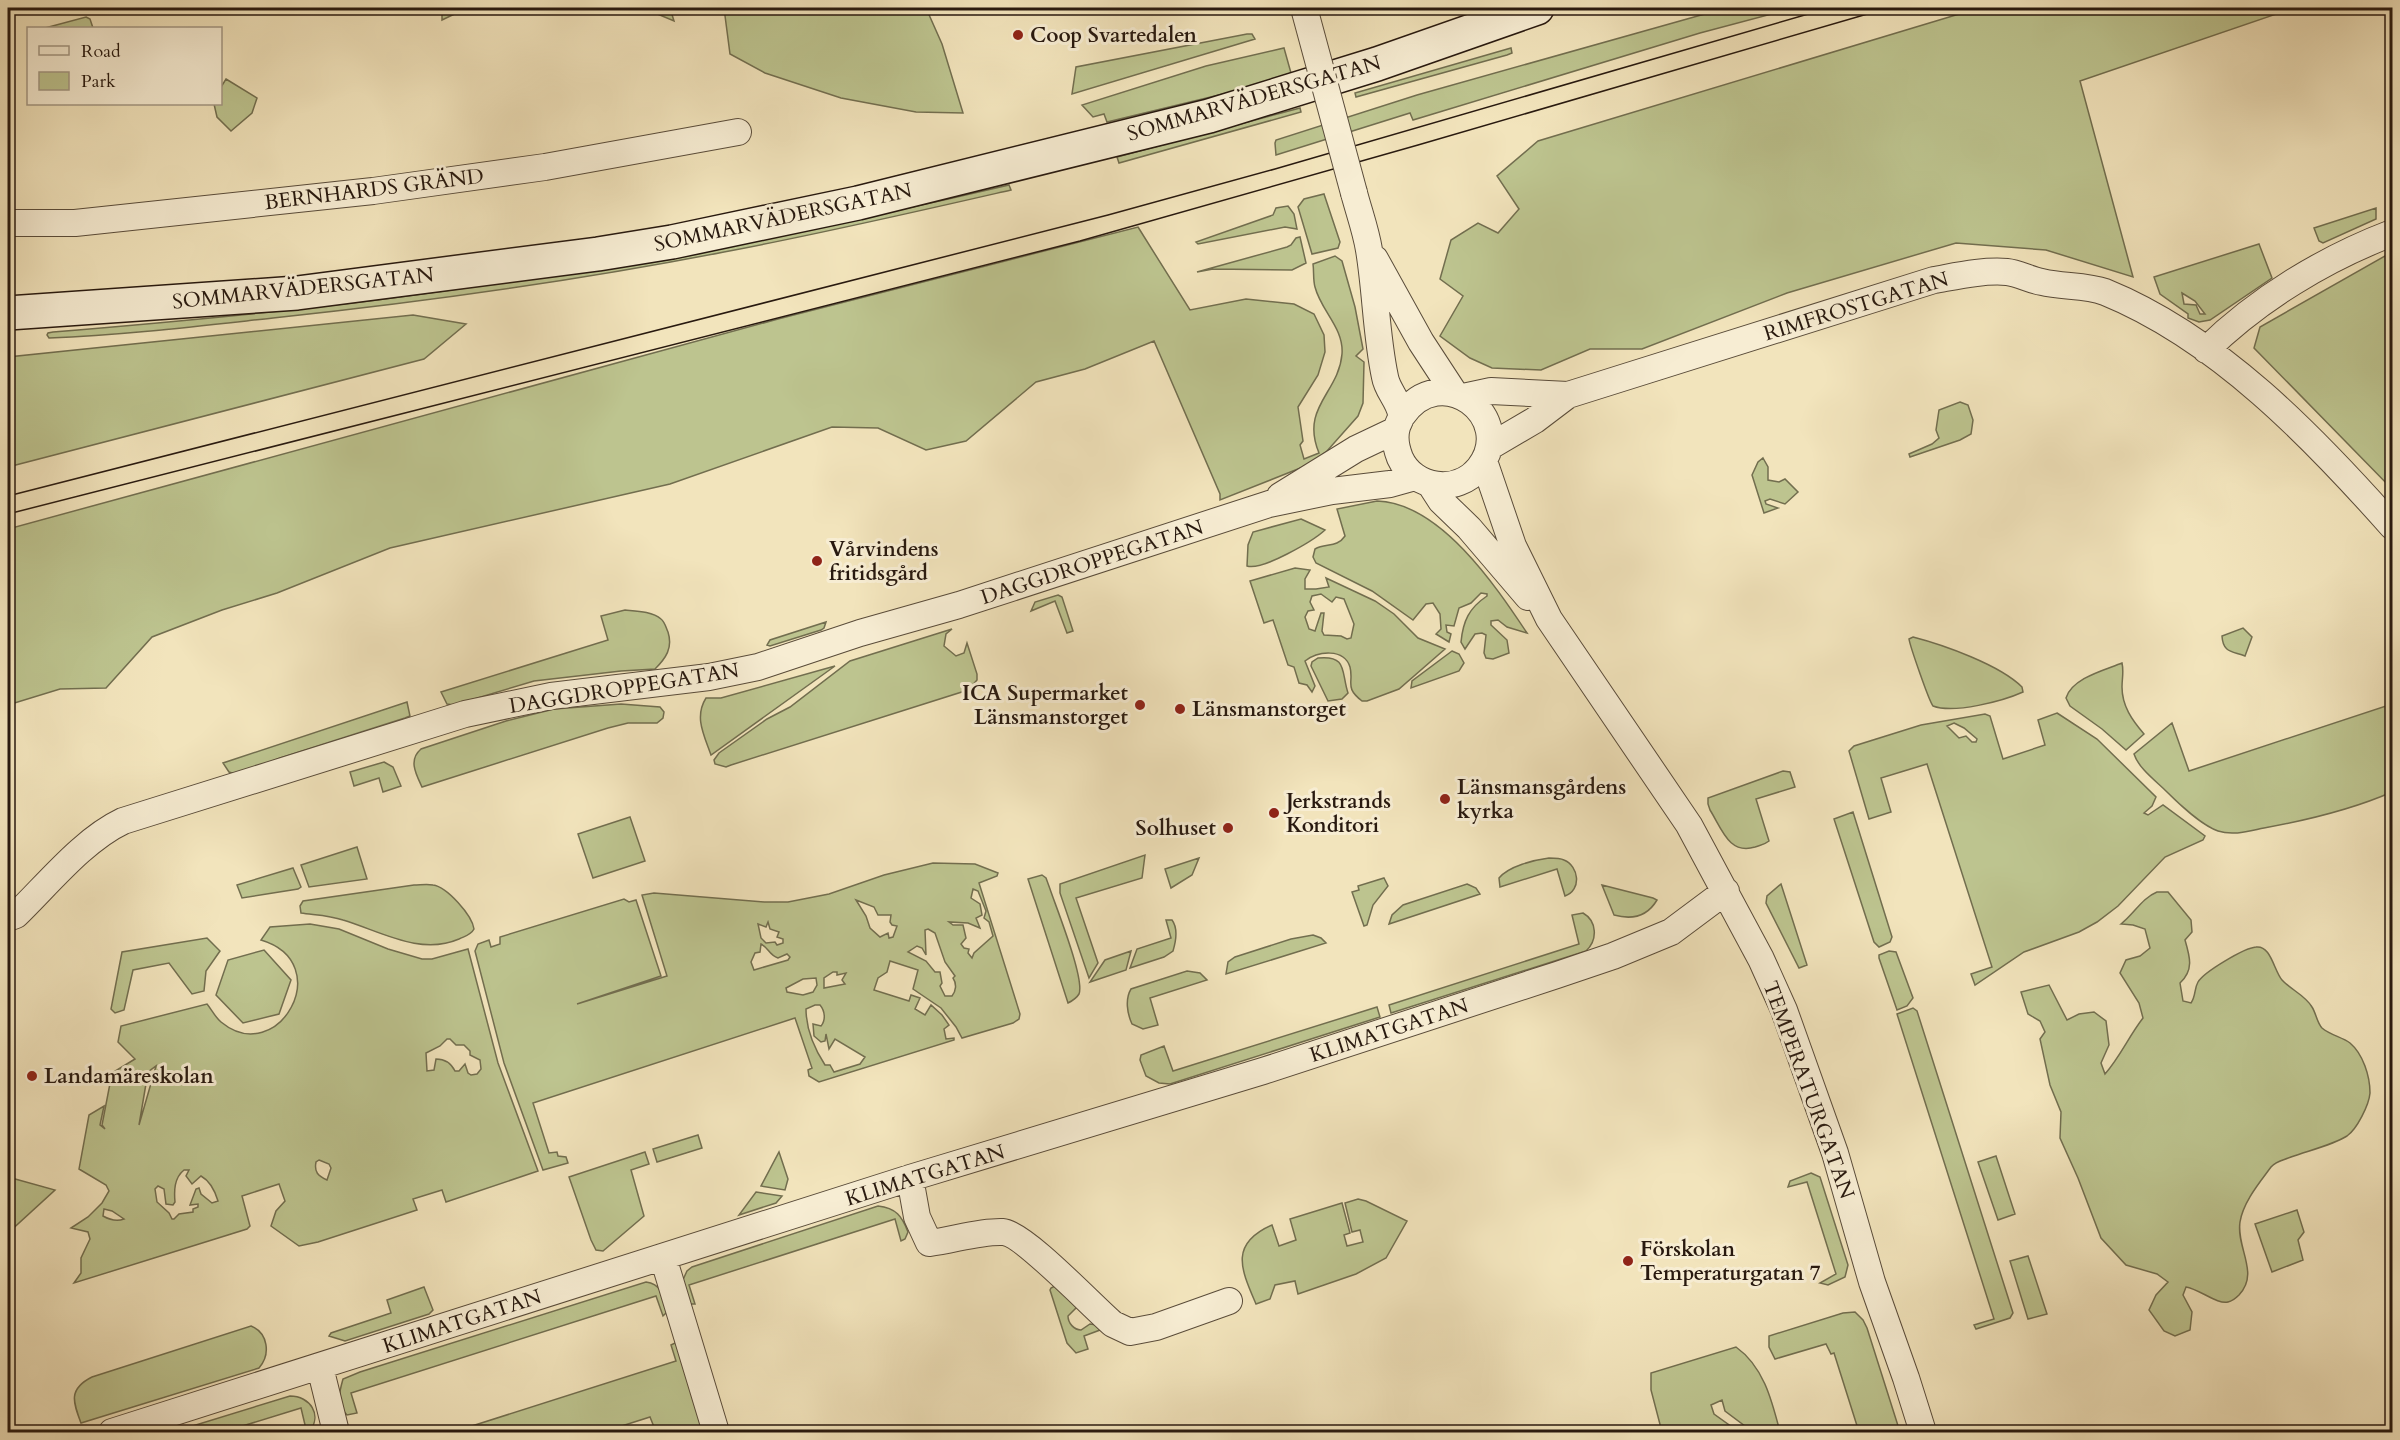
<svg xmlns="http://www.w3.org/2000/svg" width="2400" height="1440" viewBox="0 0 2400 1440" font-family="Cardo,serif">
<rect width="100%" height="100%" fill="#f2e4bc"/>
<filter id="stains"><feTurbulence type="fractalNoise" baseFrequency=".00333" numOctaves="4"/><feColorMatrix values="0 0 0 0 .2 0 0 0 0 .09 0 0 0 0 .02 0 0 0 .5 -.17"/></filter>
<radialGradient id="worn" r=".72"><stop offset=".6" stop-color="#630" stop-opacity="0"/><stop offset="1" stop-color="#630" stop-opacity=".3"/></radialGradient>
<path fill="#bdc48f" stroke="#726e4f" stroke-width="1.5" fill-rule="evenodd" d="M442,8H467L442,20Z
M643,8H670L674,21Z
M724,8H926L942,44L963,113L916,112L841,98L765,73L730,54Z
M1726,8H1794L1700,33L1413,120L1410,113L1276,155L1275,143L1276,140L1417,95Z
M1979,8H2294L2080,81L2133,277L2046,250L1956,243L1787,293L1642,349H1590L1541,370L1492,368L1470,358L1440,336L1463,296L1440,279L1451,240L1478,223L1498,233L1519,209L1497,176L1538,141Z
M86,17L90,19L93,28H45Z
M1247,34H1252L1255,39L1072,94L1076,67Z
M1284,48L1291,73L1248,88L1107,122L1104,114L1093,117L1082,105L1206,66Z
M1511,48L1512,53L1507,55L1356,97L1355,93Z
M226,79L257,98L252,113L231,131L217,117L214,104H220L221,87Z
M1300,108L1301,112L1119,163L1117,157Z
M1009,185L1011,190C915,212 820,234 724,252C575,281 424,302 273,318C199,326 123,335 49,338L47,335L48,333L53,332C161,323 270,313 377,300C590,273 801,234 1009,185Z
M1324,194L1340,242L1338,248L1312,254L1298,207L1304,199Z
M1288,206L1294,214L1297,229L1285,227L1198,244L1196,242L1273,215L1276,208Z
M2376,208V219L2323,243L2319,241L2314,228Z
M1138,227L1190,310L1246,299L1294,304L1314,314L1324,335L1325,352L1318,375L1298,407L1303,441L1300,445L1304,459L1319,453C1300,407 1339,393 1342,354C1344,328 1321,311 1315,287C1313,280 1314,271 1313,264L1335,256L1342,261L1355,307L1363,349L1356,356L1364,362L1363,403L1358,416L1327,451L1308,465L1220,500V494L1154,341L1085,369L1036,382L966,441L926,450L878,428L832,427L670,484L390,548L277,593L222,610L152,637L106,688L60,689L8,705V529L778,319Z
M1300,237L1306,263L1292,270L1213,269L1197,272L1287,247L1291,245L1296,238Z
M2259,244L2272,278L2210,320L2199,322L2188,318V314L2160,294L2154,277ZM2182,293L2195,301L2205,314H2200L2196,305L2184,304Z
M2392,252V489L2254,348L2260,327Z
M413,315L466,324L424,359L8,467V357Z
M1960,402L1968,405L1973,420L1971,434L1960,440L1910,457L1909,454L1932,444L1939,438L1936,430L1939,410Z
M1763,458L1768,467V480L1779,482L1785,479L1798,492L1785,504L1770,499L1765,501L1766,504L1778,508L1764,513L1752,475L1758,462Z
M1377,501C1440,503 1495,585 1527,633L1507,627L1498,620L1491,621V625L1507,640L1509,653L1493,659L1486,658L1484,653L1486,635L1482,633L1475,634L1465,649L1461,642C1463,621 1469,608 1487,596V594L1481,593L1471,603L1459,608L1454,626L1446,625L1447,632L1451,634L1449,642L1436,634L1441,629L1440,614L1433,603L1426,604L1413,620L1372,591L1316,563L1313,557L1315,549C1326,543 1337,548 1345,536L1337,509Z
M1301,519L1325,530C1313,541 1262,571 1247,566L1248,545L1253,532Z
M1295,568L1310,570L1305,579V589H1316L1329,587L1326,578L1375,601L1394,614L1418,638L1445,649L1399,689L1367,701H1362C1344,687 1354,683 1350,667C1344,648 1318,651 1305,661L1315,686L1312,692L1307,685L1299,683L1294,667L1288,665L1273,620L1264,623L1250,581ZM1321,594L1332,602L1336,597L1344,599L1354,624L1351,638L1347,639L1341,636L1324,635L1322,631L1324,613H1321L1315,631L1309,629L1305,617L1308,611L1314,610L1310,602L1312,596Z
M1058,595L1062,597L1073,631L1067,633L1055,601L1031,611L1035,602Z
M625,610C636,611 652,611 661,619C665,622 666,628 668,632C673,648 666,658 655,669L621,671L534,681L454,705L447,704L441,692L608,640L601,616Z
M826,622L824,628L821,630L770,646L767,645L770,640Z
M2243,628L2252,637L2245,656C2232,651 2223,653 2222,636Z
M952,629L946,634L944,646L956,656L964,653L967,643L977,674V680L968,690L731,765L726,767L715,764L714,760L719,753L767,719L790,707L850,661Z
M1913,637C1944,645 2000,665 2022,687L2023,692C2003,701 1954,714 1933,706C1929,701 1910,646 1909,639Z
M1452,651L1459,654L1464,663L1459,671L1411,688L1412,681Z
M1318,658C1348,655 1341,672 1348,693L1342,699L1328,701L1311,666L1312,662Z
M2122,663C2124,672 2122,678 2122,687C2122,706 2132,720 2144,734L2126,750L2102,729L2070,706L2066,698C2072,678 2105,670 2122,663Z
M835,666L711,755C704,735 694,717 706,698H721Z
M407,702L410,716L405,718L280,758L238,775L229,772L223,763Z
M621,704L660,707L664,712L663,718L657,723H628L608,728L422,787C416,774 408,760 421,749L506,721L554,709Z
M2392,704V792C2351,810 2308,820 2264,828C2249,831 2233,836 2218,831C2203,826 2179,804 2167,792C2156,781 2139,769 2134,754L2172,723L2189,771Z
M2057,713L2097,739L2156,797L2152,806L2144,813L2148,815L2163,805L2205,836L2203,840L2165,857L2118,906L2097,922L2079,932L2024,952L1975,985L1971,974L1992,967L1927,764L1881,778L1891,812L1869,819L1849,751L1854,746L1921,725L1985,714L1990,716L2003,759L2045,745L2038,720ZM1954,723L1964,728L1977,739L1976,742H1972L1966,736L1959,738L1947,726Z
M384,762L393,767L401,786L383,792L379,778L354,786L350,772Z
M1783,771L1790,772L1795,787L1756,799L1769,841C1764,845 1761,845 1755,847C1729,855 1722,829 1710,810L1708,804V798Z
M1853,812L1892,937L1890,942L1879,947L1874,942L1834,819Z
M630,817L645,861L593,878L578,834Z
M357,847L367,879L309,887L301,865Z
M1145,855L1142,878L1076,898L1098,963L1089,978L1060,893V884Z
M1199,858L1192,875L1171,888L1165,869Z
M1549,858C1554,858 1560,858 1564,860C1579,866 1582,890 1565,896L1557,869L1500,887L1499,878C1509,866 1534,860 1549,858Z
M933,863L975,864L998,873L997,876L979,883L1020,1014L1019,1019L1013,1023L962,1038L956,1027L941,1008L913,989L918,970L890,961L887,972L878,978L874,990L909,1001L911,995L920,998L915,1009L925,1015L931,1005L942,1015L949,1025L944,1029L946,1039L954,1038V1040L819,1082L809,1076L808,1070L812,1068L795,1018L533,1103L549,1153L557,1152L558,1156L566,1157L568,1163L543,1170L504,1063L475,951L478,944L489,940L491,947L500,944V937L624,899L629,902L636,900L661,976L577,1004L667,976L642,895L654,893L764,902H788L829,894L884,875ZM973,889L978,891L986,911L984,918L989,922L993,936L974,953L972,958L968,953L969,949L964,948L961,944L966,938L963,925H953L949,922L968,923L980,928L976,918L982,915L980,904L971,898ZM856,900L874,907L878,915H891L890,922L892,925L897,926L893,937L889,938L888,933L880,937L870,928L866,916ZM768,922L770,929L779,932L777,937L783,939V943L777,945L775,942L766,943L761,938L758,924L766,927ZM928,929L935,933L945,962L955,976L953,978C957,984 956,991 952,996H945L940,986L942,983L940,972H935L926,961L908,952L917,946L922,948L926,955L925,930ZM761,944C768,947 769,955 778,958L787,954L790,957L788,960L754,970L751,962L755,953L760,952ZM833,972H837V975L846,973L842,980L845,984L824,988V978ZM816,978L817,985L813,992L803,995L787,992L786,988L803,979ZM815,1005H820C825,1011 826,1020 821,1026L813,1024L814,1036L821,1042L825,1041L826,1034L829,1049L835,1039L865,1057L860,1064L834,1072L830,1065H825C814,1048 806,1030 806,1009Z
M293,868L301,887L298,889L242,898L237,885Z
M1042,875L1046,878L1050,889C1056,907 1085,979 1079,994C1076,999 1072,1001 1068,1003L1028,879Z
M1384,878L1388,886L1373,905L1367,925L1364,926L1352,892L1359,890L1358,886Z
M1467,884L1476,888L1480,894L1389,924L1392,915L1403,905Z
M1781,884L1807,965L1799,968L1766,903L1767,896Z
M414,885C420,885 427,884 433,885C447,887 472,915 474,929C471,935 465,936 459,939C420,956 380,931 343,920C329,915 315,915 301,913L300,906L303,901Z
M1602,885L1653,898L1657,900C1647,917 1632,920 1614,915Z
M2157,892H2168L2191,920L2192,932L2185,940C2190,957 2194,970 2180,983L2183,1001L2191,1003C2196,996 2194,989 2198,982C2204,972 2244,948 2256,947C2271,945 2274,971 2282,980C2291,990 2305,995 2312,1007C2316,1013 2317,1023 2322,1028C2330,1035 2342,1037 2350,1043C2363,1054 2370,1076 2370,1093C2369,1105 2357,1129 2347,1136C2333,1145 2307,1151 2291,1157C2284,1160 2276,1161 2271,1167C2260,1182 2243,1202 2240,1222C2236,1248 2260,1273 2239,1295C2236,1298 2233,1301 2228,1302C2218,1305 2199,1289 2186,1287L2183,1295L2192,1312L2190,1330L2175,1336L2164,1331L2149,1310L2156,1295L2168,1282L2157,1274L2126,1265L2101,1238L2078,1178L2060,1138L2061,1112L2050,1085L2040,1039L2045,1032L2040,1021L2028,1014L2021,992L2049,985L2067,1020L2079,1014L2094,1012L2106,1021L2109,1045L2101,1063L2105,1074C2120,1057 2129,1036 2143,1018L2139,1003L2120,973L2126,960L2140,956L2150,948L2145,929L2133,925L2121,924C2134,914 2142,898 2157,892Z
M1583,913C1597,921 1598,940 1586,951L1391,1013L1389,1005L1579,944L1572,915Z
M1166,920H1172C1178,928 1176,941 1173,951L1164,957L1130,968L1137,949L1171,938Z
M310,924L339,929L388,949L422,959H432L468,949L498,1063L538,1171L446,1202L442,1190L413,1199L417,1210L318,1242L299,1246L271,1226L276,1211L285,1201L279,1184L242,1196L250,1226L247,1229L74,1283L81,1273V1258L90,1239L88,1232L71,1228L88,1217L102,1203L109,1191L106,1185L79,1169L89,1115L104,1106L100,1125L105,1129L102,1125L112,1073L135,1059L118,1042L121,1026L207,1004C212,1010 215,1017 221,1022C278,1069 338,963 261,940L270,927ZM447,1039H450L456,1045H464L470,1051V1055L480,1060L481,1069L477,1074L471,1075L468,1073L465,1064L459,1071H455C451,1063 445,1059 436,1059L434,1070L427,1071L426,1053L440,1046ZM156,1066L139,1125L148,1072ZM319,1160L329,1164L331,1168L327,1180C318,1176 314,1172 316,1162ZM184,1170H189L186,1176L192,1184L201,1176C210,1181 215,1191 218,1201L212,1203L201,1194L199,1188L196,1189L190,1205L198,1204V1207L193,1209V1212L179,1214L174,1219H172L169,1213L157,1202L155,1189L158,1186L164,1189L166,1204L173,1205L175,1202C174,1191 174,1178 184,1170ZM104,1209L112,1211L124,1219C116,1222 110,1220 103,1216Z
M1313,935L1321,938L1326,943L1226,974L1228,962L1235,957L1291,939Z
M207,938L220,951L206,971L204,991L192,994L169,963L133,970L124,1010L115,1013L111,1009L122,952Z
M264,950L291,980L279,1014L243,1023L216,995L228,960Z
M1131,951L1126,970L1090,982L1105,960Z
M1889,951L1896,952L1913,998L1907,1006L1897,1010L1879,958V955Z
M1187,971L1200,973L1207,980L1150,998L1158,1025L1143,1029L1132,1024C1127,1013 1125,999 1131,989Z
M1377,1007L1380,1017L1170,1084L1159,1083L1146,1076L1140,1060L1141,1055L1164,1046L1173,1071Z
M1913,1008L1917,1011L2013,1313L2010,1318L1976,1329L1974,1325L1994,1319L1897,1014Z
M698,1135L702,1148L657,1162L653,1149Z
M645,1152L649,1164L631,1170L644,1216L603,1251L596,1250L591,1240L569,1177Z
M779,1152L788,1179L785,1190L761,1186Z
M1996,1156L2015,1214L1998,1220L1978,1162Z
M1811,1173L1820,1177L1848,1265L1845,1277L1828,1285L1820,1283L1836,1274L1807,1182L1788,1187L1790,1181Z
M8,1177L55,1190L8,1233Z
M756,1192L782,1196L776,1203L739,1215Z
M1358,1199L1366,1201L1407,1221L1386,1258L1356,1274L1298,1294L1295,1281L1275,1285L1270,1299L1256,1304C1241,1269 1229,1244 1272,1225L1279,1246L1296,1240L1290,1219L1342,1203L1350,1233L1344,1235L1347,1246L1363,1242L1360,1230L1352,1232L1345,1203Z
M878,1206C896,1208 902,1216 908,1232L905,1239L901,1241L895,1219L689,1285L695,1304H690L681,1284L687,1271L692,1267Z
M2297,1210L2304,1232L2298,1240L2303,1260L2272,1272L2255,1224Z
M2028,1256L2047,1314L2028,1319L2010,1261Z
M646,1282C663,1284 664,1299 667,1312L663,1316L656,1296L351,1393L357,1413L347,1415C336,1404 339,1393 343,1379L360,1372Z
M1055,1286L1077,1307L1068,1316C1068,1323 1074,1330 1081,1330L1090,1324L1097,1325L1100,1330L1084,1336L1088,1349L1076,1353L1067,1343L1050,1290L1051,1288Z
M424,1287L433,1310L429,1314L345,1341L329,1336L331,1333L391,1313L387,1300Z
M1855,1312L1863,1320L1867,1328L1900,1432H1859L1834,1353L1831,1354L1826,1344L1775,1359L1769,1347V1336L1843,1313Z
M251,1326C268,1333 271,1354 259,1368L81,1423C73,1402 68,1389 92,1377Z
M675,1343L679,1344L706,1432H656L650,1417L603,1432H453L676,1361L671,1345Z
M1736,1347C1764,1367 1772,1401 1780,1432H1753L1725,1411L1722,1400L1711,1405L1714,1414L1739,1432H1662L1651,1390V1373Z
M290,1396C310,1396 323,1415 309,1432L306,1429L301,1408L223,1432H173Z"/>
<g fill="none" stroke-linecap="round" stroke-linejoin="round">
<defs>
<path id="street" d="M1354,193C1359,212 1366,231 1369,250C1376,292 1376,335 1385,377C1387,390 1399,401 1401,414C1402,418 1398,423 1397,427C1394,437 1396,448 1400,458C1414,489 1457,495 1479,468C1518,418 1441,358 1402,416
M8,223H75L373,191L545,167L738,132
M1375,259L1421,342L1455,394
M2206,350C2258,299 2324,259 2392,233
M1463,397L1491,391L1568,395
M1489,447L1535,420L1568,395L1934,280C1957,276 1983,270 2007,272C2018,273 2030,280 2042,282C2062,287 2086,285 2105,292C2218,338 2313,437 2392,526
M1484,461L1513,546L1549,619L1689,825L1761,959L1784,1010L1835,1153L1872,1282L1906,1378L1923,1432
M1430,484L1441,501L1469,528L1528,597
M1280,496L1356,449L1396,430
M8,918L16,915C48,884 83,840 123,821L465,714L551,696L709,677L758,667L860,633L959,605L1269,504L1332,491L1390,484L1415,477
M910,1178L917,1217L929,1243C954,1240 979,1231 1003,1232C1023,1233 1094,1308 1113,1324L1130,1332L1156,1327L1229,1301
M663,1257L716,1432
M320,1367L336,1432
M112,1432L910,1178L1263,1071L1557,975L1613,956L1671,932L1726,891"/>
<path id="secondary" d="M8,313L297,293L598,254L672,242L858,203L1209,116L1377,64L1537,8"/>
</defs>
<use href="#street" stroke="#5a4c3a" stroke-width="28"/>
<use href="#secondary" stroke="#28190f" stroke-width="36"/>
<use href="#street" stroke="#f7edd3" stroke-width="26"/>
<use href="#secondary" stroke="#f7edd3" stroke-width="33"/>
<path stroke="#28190f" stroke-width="1.5" d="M8,496L1108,215L1275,169L1829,8
M8,514L1080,241L1418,145L1888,8"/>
<defs>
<path id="street-bridge" d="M1304,8L1354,193"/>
</defs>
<use href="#street-bridge" stroke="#5a4c3a" stroke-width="28" stroke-linecap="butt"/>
<use href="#street-bridge" stroke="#f7edd3" stroke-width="26"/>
</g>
<g fill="#8f2418" stroke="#f7edd3" stroke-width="2">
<circle cx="1018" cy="35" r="6"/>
<circle cx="817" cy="561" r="6"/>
<circle cx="1140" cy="705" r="6"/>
<circle cx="1180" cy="709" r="6"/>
<circle cx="1445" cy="799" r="6"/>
<circle cx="1274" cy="813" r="6"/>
<circle cx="1228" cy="828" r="6"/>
<circle cx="32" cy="1076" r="6"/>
<circle cx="1628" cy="1261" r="6"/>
</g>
<g text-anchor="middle" stroke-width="6" stroke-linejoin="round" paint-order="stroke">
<g font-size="21" font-weight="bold" fill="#28190f" stroke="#f7edd3" text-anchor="start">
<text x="1030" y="42">Coop Svartedalen</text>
<text x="829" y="556">Vårvindens<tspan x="829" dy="24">fritidsgård</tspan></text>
<text x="1128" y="700" text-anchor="end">ICA Supermarket<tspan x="1128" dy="24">Länsmanstorget</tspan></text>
<text x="1192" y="716">Länsmanstorget</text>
<text x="1457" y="794">Länsmansgårdens<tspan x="1457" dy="24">kyrka</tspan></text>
<text x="1286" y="808">Jerkstrands<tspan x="1286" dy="24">Konditori</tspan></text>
<text x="1216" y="835" text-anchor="end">Solhuset</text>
<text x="44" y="1083">Landamäreskolan</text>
<text x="1640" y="1256">Förskolan<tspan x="1640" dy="24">Temperaturgatan 7</tspan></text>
</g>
<g font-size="21" fill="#28190f" stroke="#f7edd3">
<text transform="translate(1254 98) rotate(-16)" y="7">SOMMARVÄDERSGATAN</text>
<text transform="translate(374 189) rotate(-7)" y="7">BERNHARDS GRÄND</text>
<text transform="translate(783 217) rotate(-12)" y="7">SOMMARVÄDERSGATAN</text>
<text transform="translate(303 288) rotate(-6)" y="7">SOMMARVÄDERSGATAN</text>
<text transform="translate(1856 306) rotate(-17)" y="7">RIMFROSTGATAN</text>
<text transform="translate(1092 562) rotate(-18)" y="7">DAGGDROPPEGATAN</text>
<text transform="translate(624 688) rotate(-9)" y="7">DAGGDROPPEGATAN</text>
<text transform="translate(1389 1030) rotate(-18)" y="7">KLIMATGATAN</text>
<text transform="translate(1809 1090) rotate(70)" y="7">TEMPERATURGATAN</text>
<text transform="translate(925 1175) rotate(-17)" y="7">KLIMATGATAN</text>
<text transform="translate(462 1321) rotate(-18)" y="7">KLIMATGATAN</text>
</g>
</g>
<rect width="2400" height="1440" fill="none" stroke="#f2e4bc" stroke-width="30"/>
<rect x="9" y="9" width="2382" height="1422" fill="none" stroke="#28190f" stroke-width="3"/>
<rect x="15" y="15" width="2370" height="1410" fill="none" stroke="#28190f" stroke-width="1.5"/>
<rect x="27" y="27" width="195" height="78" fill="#f7edd3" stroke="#a49885" stroke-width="1.5"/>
<rect x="39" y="46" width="30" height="9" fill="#f7edd3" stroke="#a49885" stroke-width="1.5"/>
<text x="81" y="57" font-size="18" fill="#28190f">Road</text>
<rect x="39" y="72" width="30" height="18" fill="#bdc48f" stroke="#a49885" stroke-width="1.5"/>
<text x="81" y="87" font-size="18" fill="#28190f">Park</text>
<rect width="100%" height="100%" filter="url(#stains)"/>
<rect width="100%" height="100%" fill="url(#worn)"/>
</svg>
